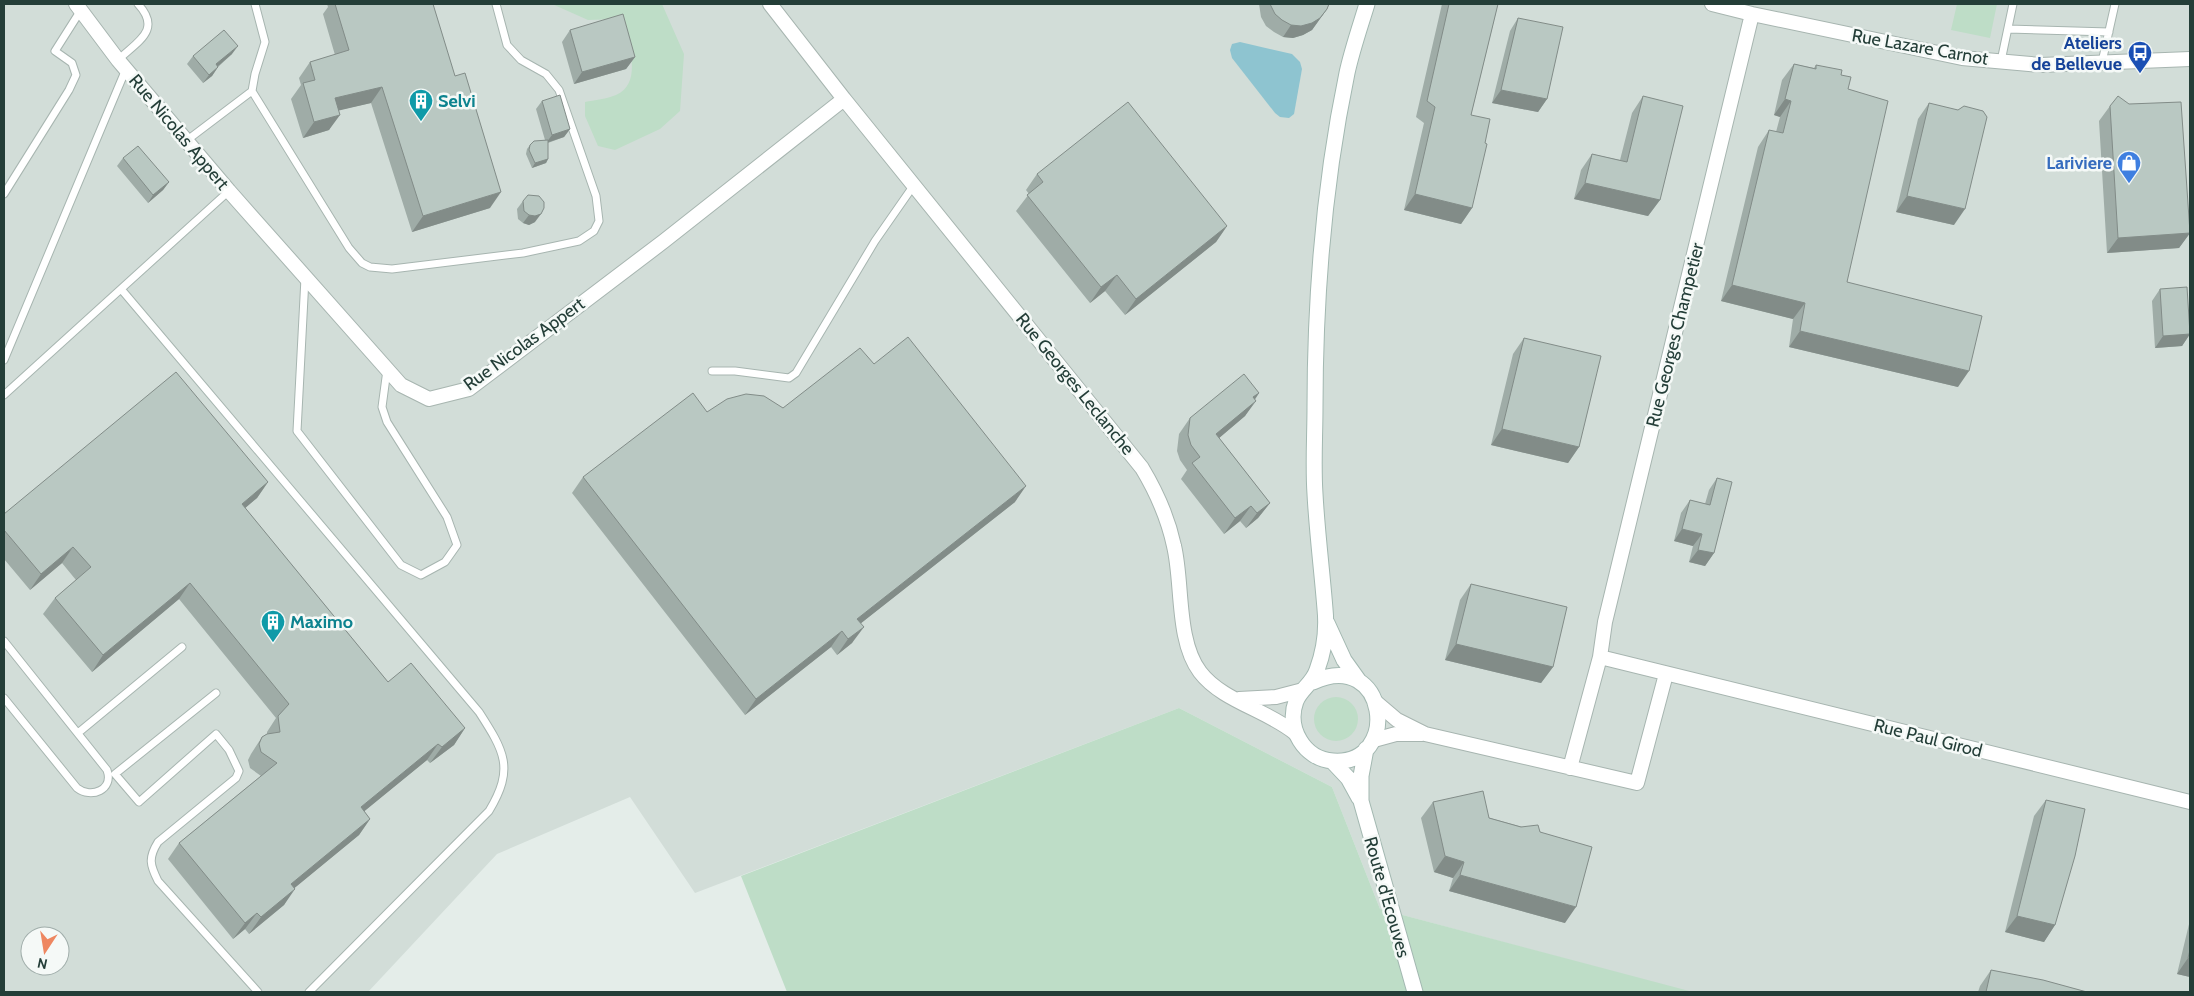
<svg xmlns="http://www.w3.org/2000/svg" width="2194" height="996" viewBox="0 0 2194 996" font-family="Cabin,sans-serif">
<rect width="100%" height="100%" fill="#e4ede9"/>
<path fill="#d2ddd8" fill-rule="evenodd" d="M4,4H2190V992H1689L1380,909L1332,787L1179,708L695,893L630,797L497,854L368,992H4ZM30,936H60V966H30Z"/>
<path fill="#beddc7" d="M552,4H662L684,54L680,111L660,129L615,150L598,146L585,116V102C594,100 607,99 616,95C642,83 629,49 626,27L616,19L588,20Z
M1957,4H1997L1990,38L1951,30Z
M1314 719a22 22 0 1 1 44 0a22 22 0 1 1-44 0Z
M1179,708L1332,787L1380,909L1693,992H787L741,876Z"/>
<path fill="#8ec4d0" d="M1240,42L1292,54L1300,62L1302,69L1294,114L1289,118L1280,117L1275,113L1232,58L1230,50L1232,44Z"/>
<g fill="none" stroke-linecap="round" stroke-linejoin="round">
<defs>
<path id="lane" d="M255,4L265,42L255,74L252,91L349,248L362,263L370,267L392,269L523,253L579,241L594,231L599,221L596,196L559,90L546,74L521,60L507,45L496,4
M2008,29L2109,32
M118,60C138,41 162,30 138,4
M2001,61L2013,4
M2102,62L2115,4
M186,141L252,91
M4,194L69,90L76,75L72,63L55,51L81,10
M305,278L297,431L401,565L421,575L445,562L457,545L447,517L387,422L382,407L387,370
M121,289L479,712C504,751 515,768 489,811L309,992
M4,360L126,69
M712,371H735L789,378L796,373L875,241L914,185
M4,395L229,191
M4,641L107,770C114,790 91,799 77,788L4,698
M216,693L115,774L139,802L216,734L229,750L239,771L236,778L158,842C148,858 150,865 158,881L258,992
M78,733L182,647"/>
<path id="street" d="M76,4L118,60L229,191L401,385L429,399L469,389L664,241L844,99L770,4
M1712,4L1752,14L1962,58L2041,65L2190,59
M844,99L1142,468C1157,493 1168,518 1174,546C1183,583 1176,640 1200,672C1222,701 1267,710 1295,733
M1600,657L2190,802
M1239,699L1276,697L1303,690
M1377,703L1397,720L1425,734L1637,783L1666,674
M1374,740L1396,734H1422
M1570,768L1600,657L1605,622L1752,14"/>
<path id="secondary" d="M1327,623L1344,660L1359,681
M1313,682C1388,647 1402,766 1333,761C1304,759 1286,728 1296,701C1301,689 1313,683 1317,670C1324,651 1327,629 1325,609C1322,571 1317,532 1315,494C1313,465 1315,436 1315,407C1315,295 1324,183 1347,73C1352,50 1360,27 1367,4
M1366,749L1361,776V801L1415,992
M1332,761L1348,778L1359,798"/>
</defs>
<use href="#lane" stroke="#a7b5b0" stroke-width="9"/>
<use href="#street" stroke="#a7b5b0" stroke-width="16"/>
<use href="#secondary" stroke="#a3b8b1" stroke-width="17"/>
<use href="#lane" stroke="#fff" stroke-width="7"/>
<use href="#street" stroke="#fff" stroke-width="14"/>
<use href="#secondary" stroke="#fff" stroke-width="15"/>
</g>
<path fill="#9faca7" d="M327,4H433L490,208L412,232L371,103L339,110L329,130L303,138L291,99L301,85L299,78L310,62L335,55L323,14L328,7Z
M1259,4H1329L1327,9L1312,30L1303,35L1293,38L1283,37L1274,32L1266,26L1261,17Z
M1442,4H1498L1471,115L1472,208L1461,224L1404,210L1424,123L1416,117Z
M1518,18L1547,99L1538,112L1492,103L1510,31Z
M570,30L635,57L626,69L574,84L562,42Z
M232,54L218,67L212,76L203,83L187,64L193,56Z
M1794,64L1814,68L1816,65L1841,75L1848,89L1847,282L1958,387L1789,347L1793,319L1721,301L1758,147L1769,130L1776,132L1780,117L1774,115L1782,80Z
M1643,96L1660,200L1648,216L1574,199L1581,170L1592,154L1620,160L1632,113Z
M542,101L570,129L564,137L548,143V159L546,163L532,168L526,154L527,149L530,145L545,140L536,109Z
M1929,103L1954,225L1896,212L1918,119Z
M2110,106L2190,233L2179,248L2107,253L2099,121Z
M123,158L169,182L163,190L148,203L117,166Z
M1037,174L1227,226L1216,242L1125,315L1105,291L1090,303L1016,211L1029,194L1026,190Z
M523,201L535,222L529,225L523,223L518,219L517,209Z
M2160,289L2190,329V334L2182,346L2155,348L2152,301Z
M1524,338L1579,447L1568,463L1491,445L1513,354Z
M874,364L1015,502L861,623L852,643L837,655L831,647L745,715L572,493L583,477L707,412L783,408Z
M1259,393L1245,416L1219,438L1270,503L1258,518L1246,528L1240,521L1224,534L1181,479L1187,470L1180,460L1177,451L1179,434L1190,418Z
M1717,478L1714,553L1705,566L1689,562L1693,546L1674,541L1681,513L1690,500L1705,504L1709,490Z
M268,482L257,498L245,508L388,682L465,728L454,745L430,763L427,760L364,811L370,819L359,835L294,888L284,905L249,934L245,929L233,939L168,859L179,843L261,776L250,768L248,760L251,754L262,737L267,734V732L276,718L179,599L92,672L43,614L55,598L76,580L62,563L30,590L4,559V514Z
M1471,584L1553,667L1541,683L1445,660L1460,600Z
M2046,800L2055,925L2044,942L2005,932L2034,816Z
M1433,802L1540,832L1565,923L1449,891L1453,878L1434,872L1421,818Z
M2190,920V977L2177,974Z
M1991,970L2088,992H1978L1980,986Z"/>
<path fill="#828c88" d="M1327,9L1312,30L1303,35L1293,38L1283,37L1291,25Z
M238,46L232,54L210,73L216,64Z
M635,57L626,69L574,84L582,72Z
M218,67L212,76L203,83L209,75Z
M382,87L371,103L324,114L335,98Z
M1501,90L1547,99L1538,112L1492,103Z
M1785,99L1791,101L1780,117L1774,115Z
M340,115L329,130L303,138L314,122Z
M570,129L564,137L546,143L552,135Z
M548,159L546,163L532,168L535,163Z
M169,182L163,190L148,203L153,195Z
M1585,183L1660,200L1648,216L1574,199Z
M501,192L490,208L412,232L423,216Z
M1415,194L1472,208L1461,224L1404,210Z
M1907,196L1965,209L1954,225L1896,212Z
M541,214L535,222L529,225L523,223L529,215Z
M1227,226L1216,242L1125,315L1136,299Z
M2190,233L2179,248L2107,253L2118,238Z
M1117,275L1105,291L1090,303L1101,287Z
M1732,285L1805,303L1793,319L1721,301Z
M1800,331L1969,371L1958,387L1789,347Z
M2190,334L2182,346L2155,348L2163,336Z
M1259,393L1250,406L1256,401L1245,416L1205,450L1216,434L1253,397Z
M1502,429L1579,447L1568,463L1491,445Z
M268,482L257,498L231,520L242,504Z
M1026,486L1015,502L846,635L857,619Z
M1270,503L1258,518L1246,528L1257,513Z
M1251,506L1240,521L1224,534L1235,518Z
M1682,529L1702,534L1693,546L1674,541Z
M73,547L62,563L30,590L41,574Z
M1698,550L1714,553L1705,566L1689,562Z
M190,583L179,599L92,672L103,655Z
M864,627L852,643L837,655L848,639Z
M842,631L831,647L745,715L756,699Z
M1456,644L1553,667L1541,683L1445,660Z
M465,728L454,745L430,763L442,747Z
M438,744L427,760L350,823L361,807Z
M370,819L359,835L280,900L291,884Z
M1445,856L1464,862L1453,878L1434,872Z
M1460,875L1576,907L1565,923L1449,891Z
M295,889L284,905L249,934L261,917Z
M257,913L245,929L233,939L245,923Z
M2017,916L2055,925L2044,942L2005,932Z
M2188,958H2190V977L2177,974Z"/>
<path fill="#b9c8c2" stroke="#828c88" d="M335,4H433L455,76L465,73L501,192L423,216L382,87L335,98L340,115L314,122L303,83L315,80L310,62L349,50Z
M1270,4H1329L1327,9L1320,18L1312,23L1301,26L1291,25L1282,20L1275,14Z
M1449,4H1498L1471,115L1490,119L1485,143L1487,144L1472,208L1415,194L1435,107L1427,101Z
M623,14L635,57L582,72L570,30Z
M1518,18L1563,27L1547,99L1501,90Z
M224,30L238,46L216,64L218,67L209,75L193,56Z
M1794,64L1816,69V65L1842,70L1841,75L1851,77L1848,89L1888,101L1847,282L1982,316L1969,371L1800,331L1805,303L1732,285L1769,130L1783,133L1791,101L1785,99Z
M560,95L570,129L552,135L542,101Z
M1643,96L1683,106L1660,200L1585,183L1592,154L1627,162Z
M2118,96L2129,104L2181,102L2190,233L2118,238L2110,106Z
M1128,102L1227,226L1136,299L1117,275L1101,287L1027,195L1043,182L1037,174Z
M1929,103L1958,110L1964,106L1983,111L1987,117L1965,209L1907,196Z
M548,140V159L535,163L529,150L530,145L534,141Z
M138,146L169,182L153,195L123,158Z
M528,195L539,196L544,202V208L541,214L535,216L529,215L524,211L523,201Z
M2187,287L2190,334L2163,336L2160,289Z
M908,337L1026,486L857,619L864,627L848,639L842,631L756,699L583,477L693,393L707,412L727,399L746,394L764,396L783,408L860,348L874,364Z
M1524,338L1601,356L1579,447L1502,429Z
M176,372L268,482L242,504L388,682L411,663L465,728L442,747L438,744L361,807L370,819L291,884L295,889L261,917L257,913L245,923L179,843L277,763L261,752L259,744L262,737L267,734L280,732L278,716L289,704L190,583L103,655L55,598L91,567L73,547L41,574L4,530V514Z
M1244,374L1259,393L1253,397L1256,401L1216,434L1270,503L1257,513L1251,506L1235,518L1192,463L1200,457L1191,445L1188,435L1190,418Z
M1717,478L1732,482L1714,553L1698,550L1702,534L1682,529L1690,500L1710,505Z
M1471,584L1567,607L1553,667L1456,644Z
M1483,791L1489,818L1521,827L1538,825L1540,832L1592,847L1576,907L1460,875L1464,862L1445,856L1433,802Z
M2046,800L2085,809L2075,856L2055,925L2017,916Z
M2190,950V958H2188Z
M1991,970L2043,980L2087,992H1986Z"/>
<defs>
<symbol id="bus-pin" viewBox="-11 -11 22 30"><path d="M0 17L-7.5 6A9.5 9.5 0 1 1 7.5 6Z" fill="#1a4fb4" stroke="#f5f9f7"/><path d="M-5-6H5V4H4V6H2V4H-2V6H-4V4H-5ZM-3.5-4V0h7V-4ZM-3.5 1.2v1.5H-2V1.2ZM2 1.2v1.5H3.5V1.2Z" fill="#fff"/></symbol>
<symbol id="building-pin" viewBox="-11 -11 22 30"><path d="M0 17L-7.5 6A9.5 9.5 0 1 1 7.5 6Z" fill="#0f9aa8" stroke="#f5f9f7"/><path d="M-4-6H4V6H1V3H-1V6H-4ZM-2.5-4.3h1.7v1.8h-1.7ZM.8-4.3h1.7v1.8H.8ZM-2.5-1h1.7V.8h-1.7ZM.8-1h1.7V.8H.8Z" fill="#fff"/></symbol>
<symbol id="shop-pin" viewBox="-11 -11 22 30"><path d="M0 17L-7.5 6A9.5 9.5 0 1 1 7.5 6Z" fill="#3f7fe0" stroke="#f5f9f7"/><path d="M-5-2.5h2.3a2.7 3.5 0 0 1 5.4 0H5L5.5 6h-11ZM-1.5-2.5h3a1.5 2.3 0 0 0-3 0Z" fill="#fff"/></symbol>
</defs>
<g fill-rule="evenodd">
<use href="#bus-pin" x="2126" y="39" width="28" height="38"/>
<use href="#building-pin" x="407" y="87" width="28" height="38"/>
<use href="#shop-pin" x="2115" y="149" width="28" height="38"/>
<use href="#building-pin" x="259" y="608" width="28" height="38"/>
</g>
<g text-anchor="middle" stroke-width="5" stroke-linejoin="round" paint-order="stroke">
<g font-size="18" font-weight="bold" fill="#164399" stroke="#f5f9f7" text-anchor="end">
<text x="2122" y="49">Ateliers<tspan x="2122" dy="21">de Bellevue</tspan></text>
</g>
<g font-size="18" fill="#243e38" stroke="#f5f9f7">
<text transform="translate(1920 47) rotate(10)" y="6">Rue Lazare Carnot</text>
<text transform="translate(179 132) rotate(50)" y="6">Rue Nicolas Appert</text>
<text transform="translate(1675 335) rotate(-76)" y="6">Rue Georges Champetier</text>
<text transform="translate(524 344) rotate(-36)" y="6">Rue Nicolas Appert</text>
<text transform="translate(1075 384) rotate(51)" y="6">Rue Georges Leclanche</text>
<text transform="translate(1928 738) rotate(14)" y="6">Rue Paul Girod</text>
<text transform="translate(1387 897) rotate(74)" y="6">Route d'Ecouves</text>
</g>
<g font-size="18" font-weight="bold" fill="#0d838f" stroke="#f5f9f7" text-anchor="start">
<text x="438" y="107">Selvi</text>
<text x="290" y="628">Maximo</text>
</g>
<g font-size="18" font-weight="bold" fill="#366cbe" stroke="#f5f9f7" text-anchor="end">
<text x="2112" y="169">Lariviere</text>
</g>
</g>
<rect width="2194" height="996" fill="none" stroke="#243e38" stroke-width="10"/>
<g transform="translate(45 951) rotate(192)"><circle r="24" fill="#f5f9f7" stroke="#a1aeab"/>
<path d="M0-4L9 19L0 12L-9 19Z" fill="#ee8761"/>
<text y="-8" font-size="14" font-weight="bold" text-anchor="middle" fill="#243e38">N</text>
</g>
</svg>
